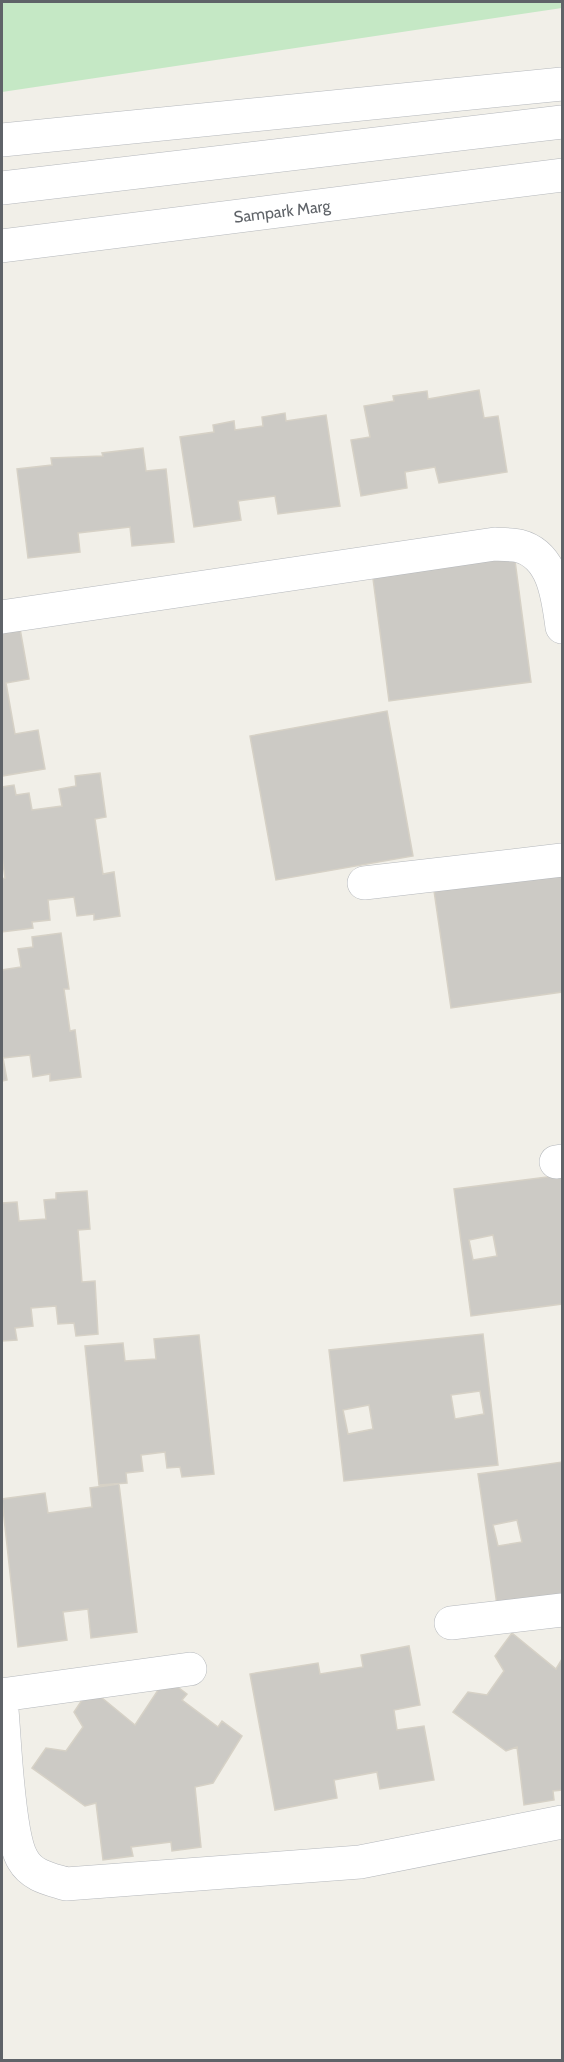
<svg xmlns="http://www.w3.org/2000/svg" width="564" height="2062" viewBox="0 0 564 2062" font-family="Cabin,sans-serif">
<rect width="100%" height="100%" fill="#f1efe8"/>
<path fill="#c5e8c5" d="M2,2H562V8L2,92Z"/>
<path fill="#cccac5" stroke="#d6d1c6" stroke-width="1.5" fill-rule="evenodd" d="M479,390L484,418L498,416L507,472L439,483L435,467L405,472L407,488L361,496L351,440L370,437L364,406L394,401L393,396L427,391L428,399Z
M285,413L286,421L326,415L340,506L278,514L275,496L238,501L241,520L194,527L180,437L214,432L213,425L234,421L235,430L263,426L262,417Z
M143,448L146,471L166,469L174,542L132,546L130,527L78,533L80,552L28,558L17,469L52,465L51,458L103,456L102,453Z
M514,553L531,682L389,701L372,571Z
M19,623L29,679L6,683L15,734L38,730L45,769L2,776V626Z
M387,711L413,856L276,880L250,736Z
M100,773L106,817L95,819L103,874L114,872L120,916L94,920V914L77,916L74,897L48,900L50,920L32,922L33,928L2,932V879L5,878L2,856V787L14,785L16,795L29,793L32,810L62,806L59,789L76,786L75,776Z
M562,866V992L451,1008L433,884Z
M61,933L69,989H64L70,1031L75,1030L81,1077L50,1081V1074L33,1077L30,1055L3,1058L7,1080L2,1081V970L21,967L18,949L33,947L32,937Z
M562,1175V1304L471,1316L454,1189ZM493,1235L497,1256L473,1260L469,1240Z
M87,1191L90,1229L78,1230L82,1282L95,1281L98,1334L76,1336L74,1323L58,1324L56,1306L31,1308L33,1326L15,1328L17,1340L2,1341V1203L17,1202L19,1221L46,1219L44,1200L56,1199V1193Z
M483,1334L498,1465L344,1481L329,1350ZM480,1391L484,1414L455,1419L451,1395ZM369,1405L373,1429L348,1434L343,1410Z
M199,1335L214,1474L182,1477L180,1467L167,1468L165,1452L141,1455L143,1471L126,1473L127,1483L99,1485L85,1346L123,1343L125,1361L156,1359L154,1339Z
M562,1462V1595L497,1605L478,1474ZM517,1520L522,1542L498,1546L493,1525Z
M119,1484L137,1632L91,1638L88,1609L63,1612L67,1640L18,1647L2,1499L45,1493L48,1513L92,1507L90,1488Z
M512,1633L556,1669L562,1659V1790L553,1791L554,1800L524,1805L517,1747L506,1751L453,1712L468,1692L487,1695L504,1671L495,1656Z
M409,1646L420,1705L394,1710L397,1730L424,1726L434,1780L380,1789L377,1772L334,1780L337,1798L275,1810L250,1674L318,1663L320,1674L363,1667L361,1655Z
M166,1678L187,1694L182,1700L218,1727L222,1721L242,1736L213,1783L195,1787L201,1847L172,1851L171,1842L131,1847L133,1856L103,1860L96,1803L85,1806L32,1768L46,1748L66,1751L83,1727L74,1712L90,1688L135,1725Z"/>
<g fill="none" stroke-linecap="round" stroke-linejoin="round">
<defs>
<path id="minor" d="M2,140L562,84
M2,188L562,122
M2,246L562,175
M2,617L495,544C503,545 512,544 519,546C554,555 558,598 562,627
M364,883L562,860
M556,1162L562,1161
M451,1623L562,1610
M2,1695L190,1669
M2,1710C5,1742 8,1837 23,1860C32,1876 50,1879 66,1884L360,1862L562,1822"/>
</defs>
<use href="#minor" stroke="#b5b8bc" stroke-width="34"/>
<use href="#minor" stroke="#fff" stroke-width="33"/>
</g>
<g text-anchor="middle" stroke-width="6" stroke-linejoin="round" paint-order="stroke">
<g font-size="16" fill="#5f6368" stroke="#fff">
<text transform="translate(282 211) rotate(-7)" y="6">Sampark Marg</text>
</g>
</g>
<rect width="564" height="2062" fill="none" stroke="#5f6368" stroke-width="6"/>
</svg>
